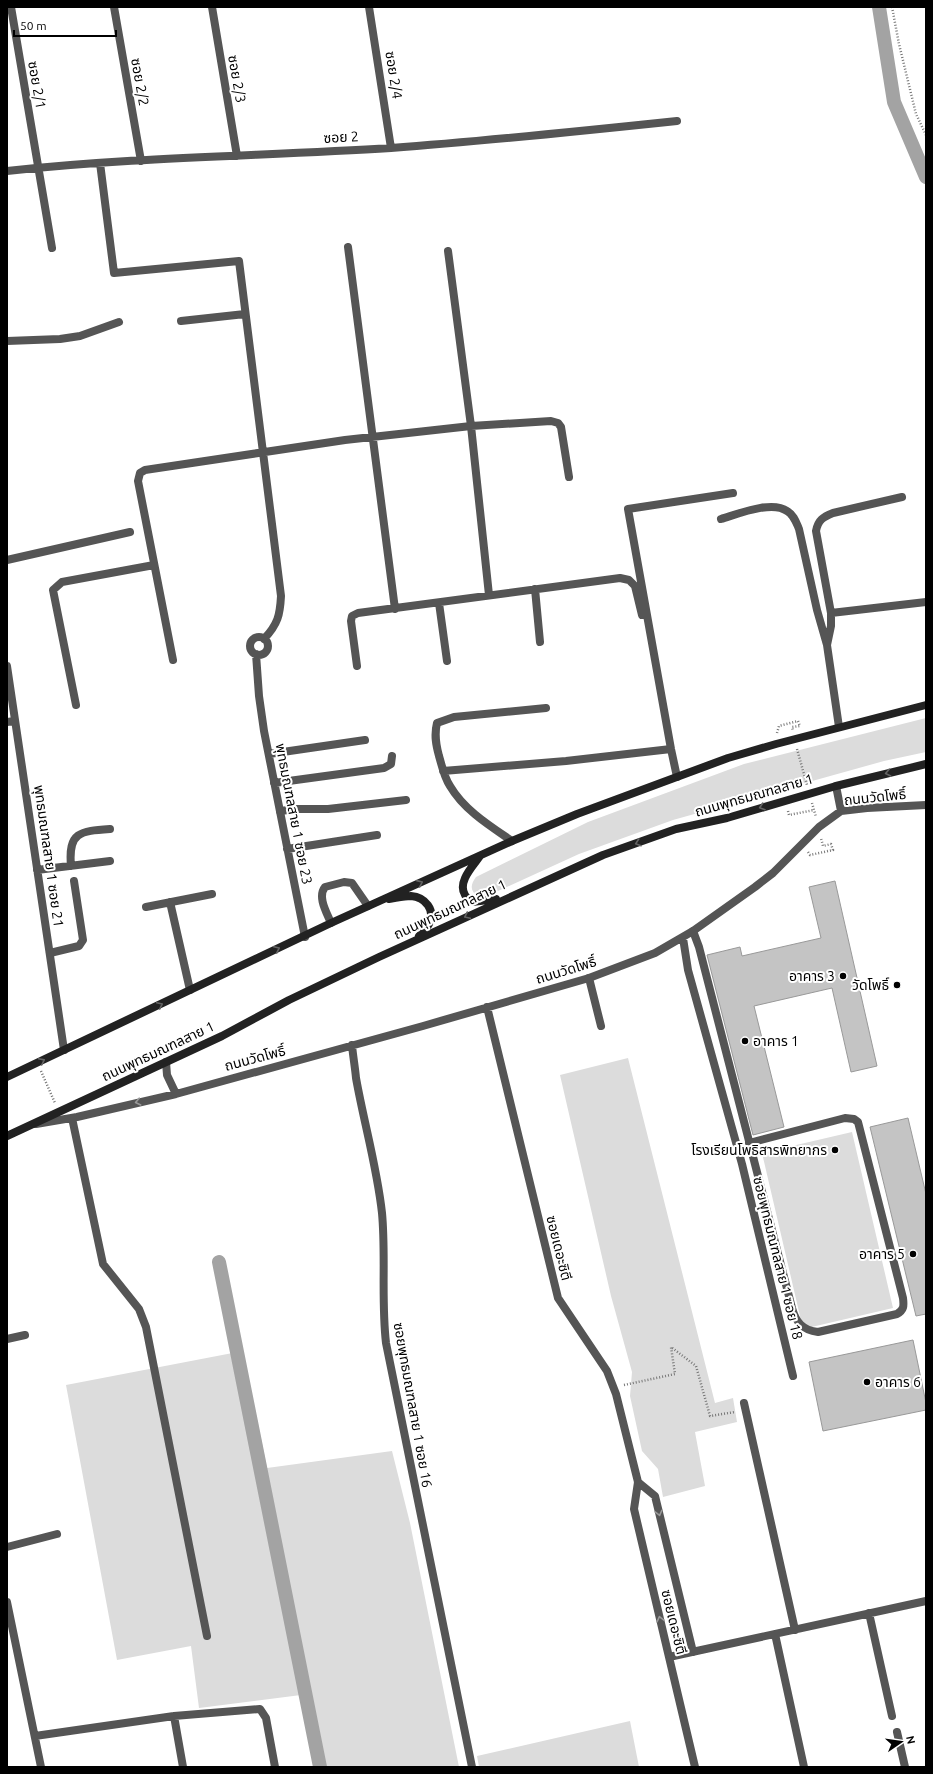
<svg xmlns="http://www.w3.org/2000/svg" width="933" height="1774" viewBox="0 0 933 1774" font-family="Ubuntu,'Noto Sans Thai',sans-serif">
<rect width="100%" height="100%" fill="#fff"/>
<path fill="#dcdcdc" d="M926,718V752L884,761L673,820L579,854L487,896L478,897C470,891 470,885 476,877L588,822L744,764Z
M628,1058L715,1403L733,1398L737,1422L695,1432L705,1486L663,1497L658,1469L642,1451L630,1396L632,1372L611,1296L560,1075Z
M852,1132L893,1308L803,1329L762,1153Z
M243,1351L267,1468L392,1451L410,1523L459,1767H314L301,1695L199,1708L191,1646L117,1660L66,1385Z
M630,1721L639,1767H479L477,1756Z"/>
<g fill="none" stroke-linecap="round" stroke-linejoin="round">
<path stroke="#a3a3a3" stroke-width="14" d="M879,7L894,102L926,177
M219,1262L320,1767"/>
</g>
<path fill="#c4c4c4" stroke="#999" d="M835,881L877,1066L851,1072L832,988L754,1006L784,1127L753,1135L707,955L740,947L742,956L821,938L809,887Z
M908,1118L926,1194V1314L916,1316L870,1127Z
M913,1340L926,1403V1410L823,1431L809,1362Z"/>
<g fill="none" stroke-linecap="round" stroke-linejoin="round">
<path stroke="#777" stroke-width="2.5" stroke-dasharray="1 2" stroke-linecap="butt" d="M892,7L899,44L916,114L926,135
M777,733L779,726L798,721L800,726L792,727L793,731
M797,749L807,785
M812,803L816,817
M788,811L789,815L814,810
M808,852L810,855L833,850L831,844L823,846L821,838
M41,1071L55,1103
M624,1385L675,1374L671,1347L696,1366L710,1416L735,1412"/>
<path stroke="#555" stroke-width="8" d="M7,560L130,532
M280,811L297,809H328L406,800
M170,902L190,990
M146,907L212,894
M331,923C327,913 317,897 325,887L344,882L352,883L368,906
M693,931L699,947L792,1308C796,1322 802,1330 818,1332L897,1314C904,1310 904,1306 903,1298L858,1122L854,1119L845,1118L749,1143
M50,953L79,946L83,940L74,881
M589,978L601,1026"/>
<path stroke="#555" stroke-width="8" d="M11,7L52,248
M114,7L141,161
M212,7L237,156
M369,7L391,148
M100,163L114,273L239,261L281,596C280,615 278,624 264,639
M7,171C134,157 263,156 391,148C486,141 582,131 677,121
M348,247L395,609
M448,251L471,426L489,595
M181,321L245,314
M7,341L60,339L80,336L119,322
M721,519C738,514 772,500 787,511C794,515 796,522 799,529L817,610L827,645
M535,589L540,642
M439,603L447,661
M831,613L816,531C818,520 823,517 833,513L902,497
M250 646a9 9 0 1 1 18 0a9 9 0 1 1-18 0Z
M256,654L259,696L264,731L305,937
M173,660L138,481L140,473L145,470L345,440L471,426L551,421L558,423L561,427L569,477
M7,666L64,1050
M357,666L351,621L352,616L358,613L620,578L629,580L635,586L642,615
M76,705L53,590L62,582L154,565
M7,722L15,721
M839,727L827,645L831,626V613L926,602
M269,754L365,740
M443,771L566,761L671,749
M677,777L671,749L628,509L733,493
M274,783L384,768L391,764L392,756
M836,786L841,811
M512,841C490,826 464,810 450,786C444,777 442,766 439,756C436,745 434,735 437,723L454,717L546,708
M287,849L377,835
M71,866C68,832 80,831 110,829
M37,870L110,861
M683,938L688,970L742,1164L793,1376
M487,1007L558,1298L607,1371L616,1394L638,1482L634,1509L695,1767
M352,1045C353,1056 355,1067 356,1078C364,1123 377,1167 382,1213C386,1256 381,1300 386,1343L472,1767
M166,1062L167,1075L176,1094
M72,1118L103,1264L139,1309L146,1327L207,1636
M36,1124L77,1117L176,1094L423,1026L589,978L655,953L693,931L755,887L773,873L819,827L841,811L867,808L926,805
M7,1339L25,1335
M744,1403L795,1630
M638,1482L655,1496L693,1652
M7,1547L57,1534
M7,1602L41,1767
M869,1613L892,1716
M775,1634L804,1767
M669,1657L926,1601
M174,1716L183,1767
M897,1732L905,1767
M35,1736L174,1716L260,1709L266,1718L275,1767"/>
<path stroke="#222" stroke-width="8" d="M480,856C473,866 457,882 465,895C466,897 470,900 472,902L496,899
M389,899C396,898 404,896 411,896C425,897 436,910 429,924C427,928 423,932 419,936
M7,1077L331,923L512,841L577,814L728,758L776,744L926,705
M7,1136L222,1036L289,1000L379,957L603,855L676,829L727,818L836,786L926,764"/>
</g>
<defs><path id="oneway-chevron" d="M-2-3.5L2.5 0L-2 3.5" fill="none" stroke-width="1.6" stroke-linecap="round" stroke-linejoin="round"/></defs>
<g stroke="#646464">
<use href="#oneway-chevron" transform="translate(888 773) rotate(167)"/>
<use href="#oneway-chevron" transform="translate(762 807) rotate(162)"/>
<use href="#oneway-chevron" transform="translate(638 843) rotate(161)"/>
<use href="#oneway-chevron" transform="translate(420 883) rotate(-24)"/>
<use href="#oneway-chevron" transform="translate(467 916) rotate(155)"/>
<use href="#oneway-chevron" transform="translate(277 949) rotate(-25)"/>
<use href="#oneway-chevron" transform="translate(160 1005) rotate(-25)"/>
<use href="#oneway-chevron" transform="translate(42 1061) rotate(-26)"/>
</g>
<g stroke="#999">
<use href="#oneway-chevron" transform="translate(138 1102) rotate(167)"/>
<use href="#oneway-chevron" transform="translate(659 1513) rotate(76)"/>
<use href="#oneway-chevron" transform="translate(660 1619) rotate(-104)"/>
</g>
<g fill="#000" stroke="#fff" stroke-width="1.5">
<circle cx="843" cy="976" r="4"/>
<circle cx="897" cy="985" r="4"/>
<circle cx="745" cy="1041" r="4"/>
<circle cx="835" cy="1150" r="4"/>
<circle cx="913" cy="1254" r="4"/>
<circle cx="867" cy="1382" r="4"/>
</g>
<g text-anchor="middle" stroke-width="4" stroke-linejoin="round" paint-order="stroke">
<g font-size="14" fill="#000" stroke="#fff">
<text transform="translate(394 75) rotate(81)" y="5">ซอย 2/4</text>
<text transform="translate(237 79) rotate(80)" y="5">ซอย 2/3</text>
<text transform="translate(140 82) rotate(80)" y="5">ซอย 2/2</text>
<text transform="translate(37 85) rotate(80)" y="5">ซอย 2/1</text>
<text transform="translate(341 137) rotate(-3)" y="5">ซอย 2</text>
<text transform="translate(754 795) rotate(-16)" y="5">ถนนพุทธมณฑลสาย 1</text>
<text transform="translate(875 797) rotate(-6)" y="5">ถนนวัดโพธิ์</text>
<text transform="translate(294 814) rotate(79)" y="5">พุทธมณฑลสาย 1 ซอย 23</text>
<text transform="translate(49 856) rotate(82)" y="5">พุทธมณฑลสาย 1 ซอย 21</text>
<text transform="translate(450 909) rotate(-25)" y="5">ถนนพุทธมณฑลสาย 1</text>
<text transform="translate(566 970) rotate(-17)" y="5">ถนนวัดโพธิ์</text>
<text transform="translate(158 1051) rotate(-25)" y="5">ถนนพุทธมณฑลสาย 1</text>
<text transform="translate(255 1058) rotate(-15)" y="5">ถนนวัดโพธิ์</text>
<text transform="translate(559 1248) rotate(76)" y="5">ซอยเดอะซิตี</text>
<text transform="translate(778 1258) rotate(76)" y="5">ซอยพุทธมณฑลสาย 1 ซอย 18</text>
<text transform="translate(413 1405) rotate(80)" y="5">ซอยพุทธมณฑลสาย 1 ซอย 16</text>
<text transform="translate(674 1622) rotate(76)" y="5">ซอยเดอะซิตี</text>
</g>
<g font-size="14" fill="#000" stroke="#fff" text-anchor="end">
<text x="835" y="981">อาคาร 3</text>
<text x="889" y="990">วัดโพธิ์</text>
<text x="753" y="1046" text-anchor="start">อาคาร 1</text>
<text x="827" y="1155">โรงเรียนโพธิสารพิทยากร</text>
<text x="905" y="1259">อาคาร 5</text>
<text x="875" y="1387" text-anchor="start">อาคาร 6</text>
</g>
</g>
<rect width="933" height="1774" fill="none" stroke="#000000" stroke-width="16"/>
<g transform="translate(901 1742) rotate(77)" stroke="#ffffff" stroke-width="3" paint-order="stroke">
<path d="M0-3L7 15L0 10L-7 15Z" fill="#000000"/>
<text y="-6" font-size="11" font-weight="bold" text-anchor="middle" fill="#000000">N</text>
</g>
<path d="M14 30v6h102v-6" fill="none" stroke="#000000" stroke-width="2"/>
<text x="20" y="30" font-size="12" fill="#000000" stroke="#ffffff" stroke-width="3" paint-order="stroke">50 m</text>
</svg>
